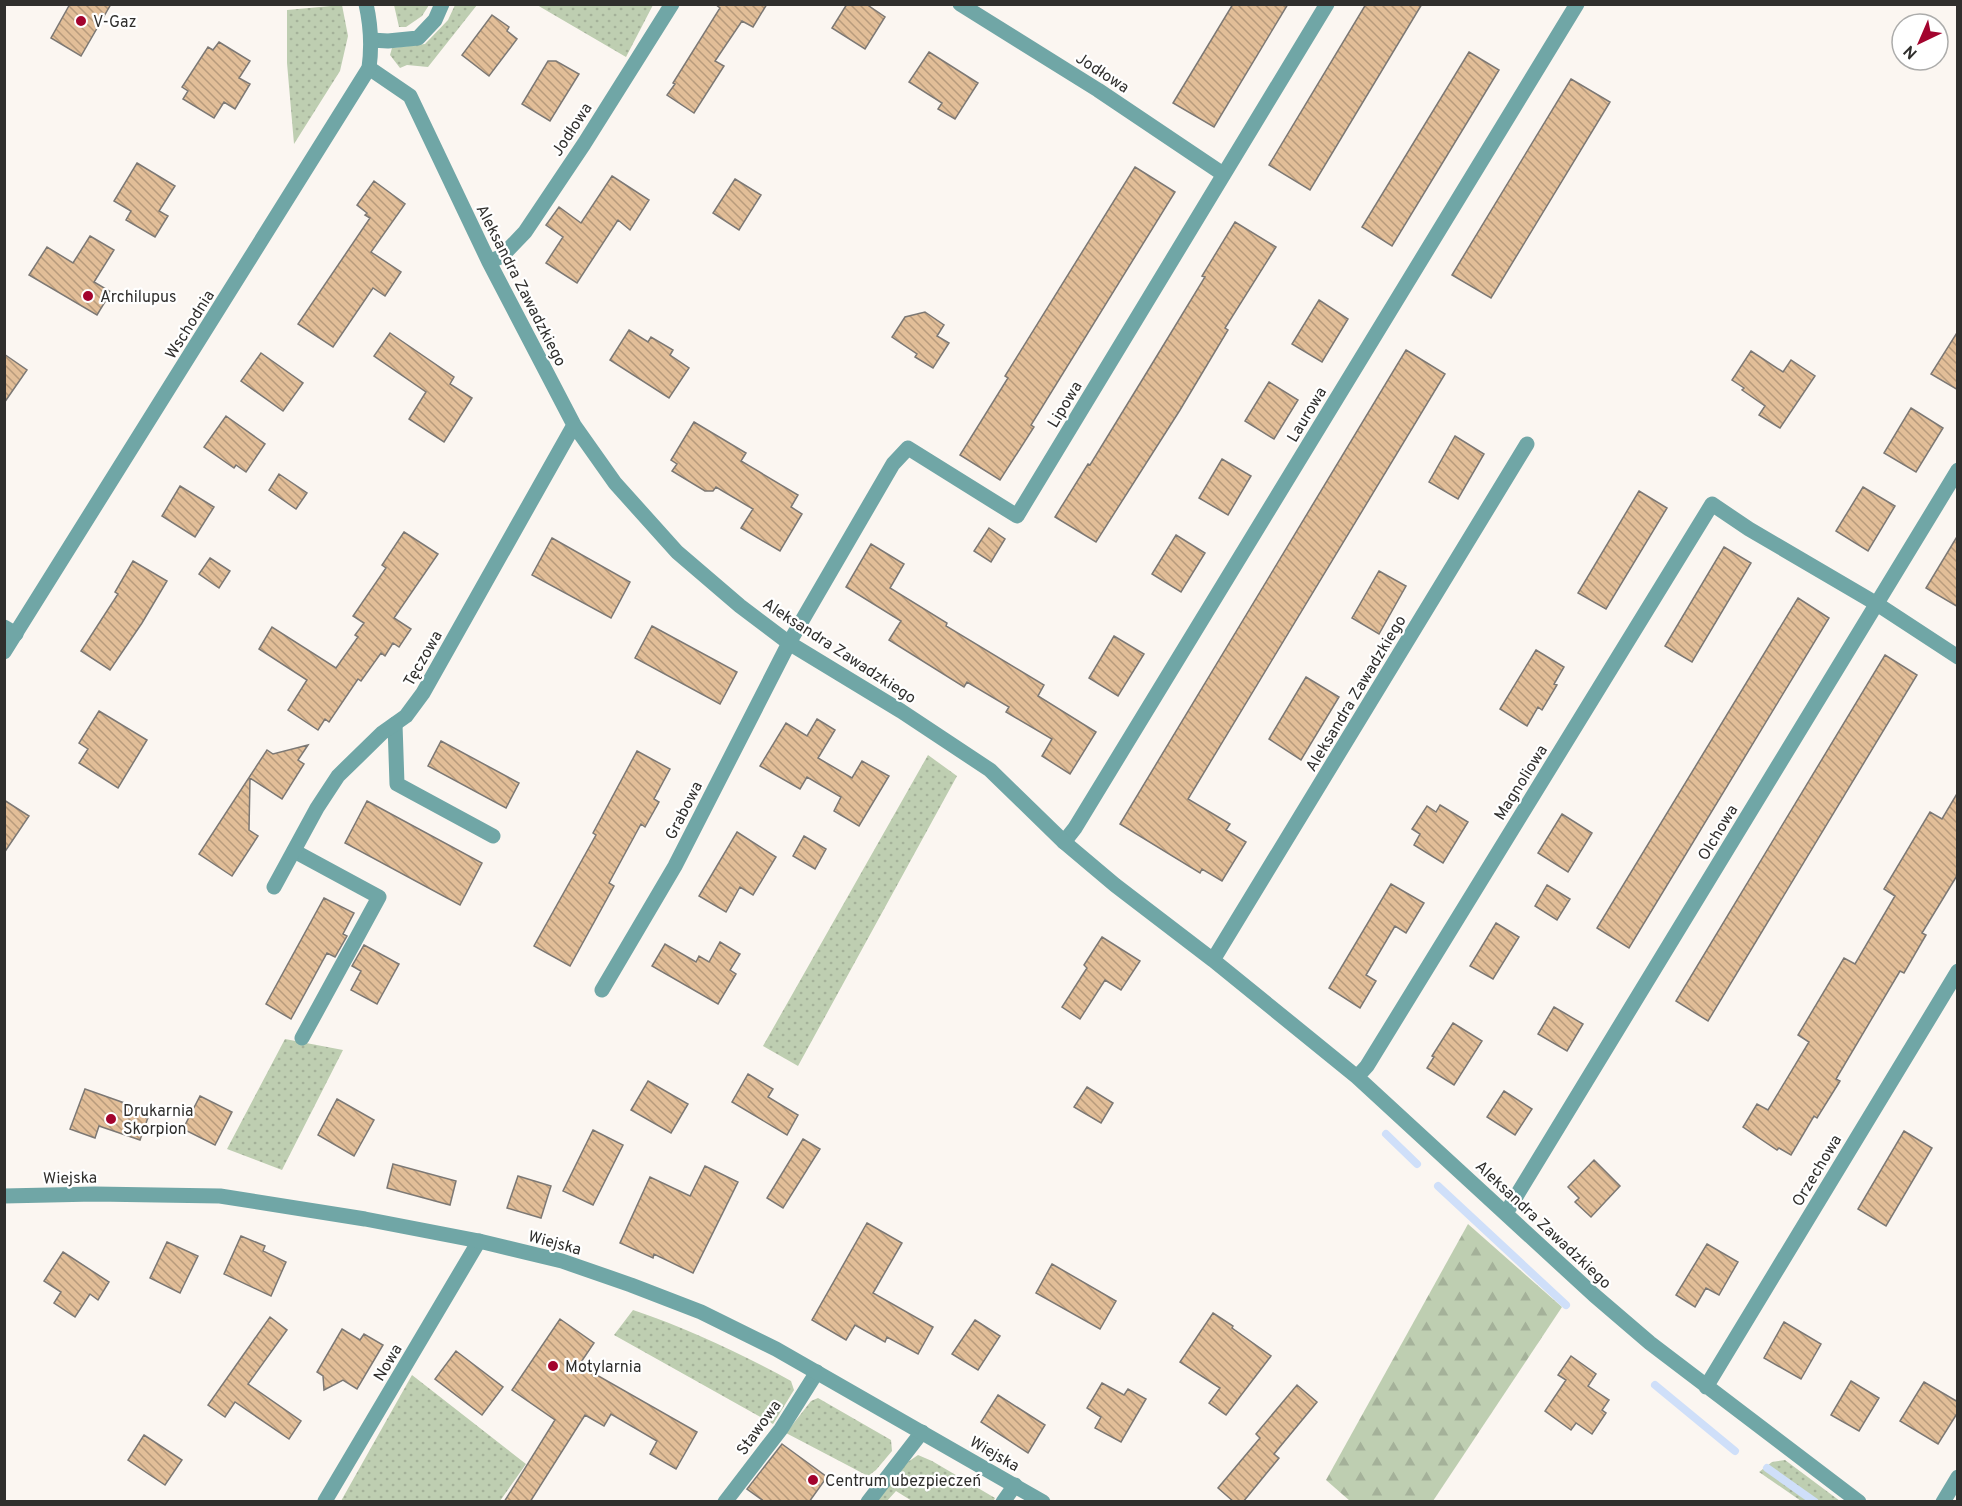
<svg xmlns="http://www.w3.org/2000/svg" width="1962" height="1506" viewBox="0 0 1962 1506" font-family="Overpass,sans-serif">
<defs>
<pattern id="grass-dots" width="8" height="8" patternUnits="userSpaceOnUse" patternTransform="scale(1.5)"><rect width="8" height="8" fill="#beceb1"/><path d="M2 2h.1M6 6h.1" fill="none" stroke="#a4b199" stroke-width="1.8" stroke-linecap="round"/></pattern>
<pattern id="forest-firs" width="22" height="20" patternUnits="userSpaceOnUse" patternTransform="scale(1.5)"><rect width="22" height="20" fill="#beceb1"/><path d="M5 1l3.5 6h-7zM16 11l3.5 6h-7z" fill="#a4b199"/></pattern>
<pattern id="building-back-hatch" width="6" height="6" patternUnits="userSpaceOnUse" patternTransform="scale(1.5)"><rect width="6" height="6" fill="#e2be98"/><path d="M-1 5l2 2M0 0l6 6M5-1l2 2" fill="none" stroke="#b89b7c"/></pattern>
</defs>
<rect width="100%" height="100%" fill="#fbf6f1"/>
<path fill="url(#grass-dots)" d="M342,5L348,36L340,71L294,144L287,63V10Z
M394,5V4L429,5L422,16L406,27H399Z
M455,5H477L428,67L407,65L400,68L390,55L392,48L425,44L448,20Z
M537,5H653L626,57Z
M928,755L957,776L798,1066L763,1046Z
M285,1039L343,1050L282,1170L227,1149Z
M633,1310C689,1329 740,1353 791,1381L794,1390L773,1424L614,1335Z
M412,1375L526,1464L500,1501H341Z
M818,1398L891,1440L892,1451L876,1470L868,1476L786,1433L811,1401Z
M918,1455L932,1461L995,1498L993,1502L912,1501L896,1491L887,1501L874,1502L905,1464Z
M1785,1460L1840,1501H1801L1759,1472L1772,1462Z"/>
<path fill="url(#forest-firs)" d="M1468,1224L1562,1307L1433,1501H1350L1326,1480Z"/>
<g fill="none" stroke-linecap="round" stroke-linejoin="round">
<path stroke="#cfdff9" stroke-width="8" d="M1386,1134L1417,1164
M1438,1186L1566,1305
M1655,1385L1735,1451
M1767,1468L1815,1502"/>
</g>
<path fill="url(#building-back-hatch)" stroke="#7c7874" stroke-width="1.5" d="M70,4H111L81,56L51,38Z
M715,4H767L753,27L742,21L715,61L724,66L694,113L667,95L675,84L673,83L720,8Z
M847,4H866L885,17L865,49L832,28Z
M1233,4H1288L1214,127L1173,103Z
M1366,4H1422L1310,190L1269,165Z
M492,15L509,27L507,31L517,39L489,76L462,55Z
M219,42L250,61L239,78L250,84L235,109L224,102L214,118L183,99L188,91L182,87L208,47L213,50Z
M929,52L978,83L955,119L938,109L942,103L909,82Z
M1469,52L1499,70L1392,246L1362,227Z
M548,61H556L579,74L550,121L522,104Z
M1571,79L1610,102L1491,298L1452,275Z
M137,163L175,186L159,211L168,216L155,237L126,220L131,211L114,201Z
M1135,167L1175,192L1031,425L1034,427L1000,480L960,455L1008,378L1005,376Z
M612,176L649,200L630,230L618,220L577,283L546,263L563,237L546,225L559,207L581,223Z
M735,179L761,195L739,230L713,213Z
M374,181L405,204L371,252L401,272L385,296L373,288L333,347L298,324L370,218L365,215L367,213L357,205Z
M1235,222L1276,247L1225,328L1228,330L1180,410L1096,542L1055,517L1088,464L1090,465L1155,359L1205,277L1202,276Z
M90,236L114,250L94,282L111,292L97,315L29,275L47,247L73,263Z
M1319,300L1348,319L1322,362L1292,344Z
M925,312L944,325L937,336L949,343L933,368L915,357L917,354L892,337L905,317Z
M629,330L648,342L651,337L673,350L670,355L689,368L669,398L610,360Z
M1958,331V390L1931,374Z
M390,333L454,377L450,384L472,398L444,442L409,419L426,392L374,356Z
M1406,350L1445,374L1188,799L1230,824L1226,830L1246,842L1222,881L1202,869L1200,873L1120,824Z
M1751,351L1783,372L1791,360L1815,376L1780,428L1759,415L1765,406L1742,390L1744,388L1732,380Z
M261,353L303,383L283,411L241,381Z
M4,354L27,370L4,403Z
M1269,382L1298,400L1274,439L1245,421Z
M1911,408L1943,428L1916,472L1884,453Z
M226,416L265,444L246,472L236,465L234,468L204,447Z
M694,422L746,453L741,461L798,495L791,507L802,514L780,551L741,528L753,509L716,487L713,491H705L672,471L677,464L671,460Z
M1455,436L1484,454L1458,499L1429,482Z
M1222,459L1251,476L1228,515L1199,498Z
M279,474L307,493L296,509L269,490Z
M180,486L214,507L195,537L162,516Z
M1863,487L1895,506L1868,551L1836,531Z
M1639,491L1667,508L1606,609L1578,593Z
M989,528L1005,539L991,562L974,551Z
M404,532L438,554L394,618L411,629L399,647L393,643L385,656L381,653L361,681L358,679L329,722L325,719L318,730L288,710L307,680L259,649L272,627L336,668L358,637L355,635L364,623L353,616L386,568L382,565Z
M1176,535L1205,553L1181,592L1152,574Z
M1958,535V607L1926,588Z
M552,538L630,582L611,618L532,575Z
M871,544L904,564L890,588L947,623L946,626L1044,685L1038,696L1096,732L1070,774L1042,756L1052,739L1006,712L1009,707L967,682L964,687L889,640L901,621L846,587Z
M1724,547L1751,563L1692,662L1665,646Z
M210,558L230,571L219,588L199,574Z
M133,561L167,581L142,623L110,670L81,651L118,594L115,592Z
M1379,571L1406,586L1379,634L1352,618Z
M1798,598L1829,618L1629,948L1597,928Z
M652,626L737,672L720,704L635,658Z
M1114,636L1144,654L1118,696L1089,678Z
M1536,650L1564,667L1554,684L1557,685L1542,710L1538,707L1527,726L1500,709Z
M1885,655L1917,675L1708,1021L1676,1001Z
M1306,677L1339,697L1301,760L1269,739Z
M99,711L147,740L118,788L79,763L88,749L79,743Z
M817,719L835,730L818,758L852,778L862,761L889,776L859,826L834,811L841,797L807,777L800,789L760,766L786,723L807,736Z
M441,741L519,783L506,808L428,766Z
M308,745L298,760L304,764L282,799L250,778L249,830L258,836L232,876L199,854L267,750L273,754Z
M637,751L670,769L654,799L659,802L645,827L641,824L609,883L614,886L570,966L534,946L596,835L593,833Z
M1958,792V874L1922,933L1926,935L1904,973L1900,971L1836,1079L1840,1081L1817,1118L1814,1116L1791,1155L1779,1148L1777,1150L1743,1127L1757,1104L1768,1110L1809,1042L1798,1035L1844,958L1855,964L1895,896L1884,889L1930,812L1942,819Z
M4,800L29,816L4,853Z
M367,801L482,863L460,905L345,843Z
M1440,805L1468,822L1443,863L1414,845L1420,834L1412,829L1427,806L1436,812Z
M1562,814L1592,833L1568,872L1538,853Z
M737,832L776,857L753,895L740,887L726,912L699,896Z
M804,836L826,849L815,869L793,856Z
M1391,884L1424,903L1406,933L1395,926L1366,975L1376,981L1360,1008L1329,988Z
M1547,885L1570,899L1557,920L1535,906Z
M324,898L354,913L343,934L347,936L335,957L327,953L291,1019L266,1004Z
M1496,923L1519,937L1493,979L1470,966Z
M1102,937L1140,961L1121,990L1105,980L1080,1019L1062,1007L1087,968L1084,965Z
M720,942L740,954L730,970L736,974L718,1004L652,966L665,944L696,962L699,956L709,962Z
M364,945L399,964L377,1004L351,990L361,971L352,966Z
M1554,1007L1583,1024L1567,1051L1538,1034Z
M1453,1023L1482,1041L1454,1085L1427,1068L1434,1057L1432,1056Z
M748,1074L773,1089L768,1097L798,1115L787,1135L732,1102Z
M648,1081L688,1104L671,1133L631,1110Z
M1087,1087L1113,1103L1101,1123L1074,1107Z
M85,1089L150,1112L140,1140L99,1126L95,1138L70,1129Z
M1504,1091L1532,1109L1515,1135L1487,1117Z
M200,1096L232,1112L215,1145L183,1129Z
M337,1099L374,1120L354,1156L318,1135Z
M593,1130L623,1145L593,1205L563,1191Z
M1904,1131L1932,1148L1886,1226L1858,1209Z
M803,1139L820,1149L783,1208L767,1198Z
M1594,1160L1620,1186L1591,1217L1575,1202L1579,1198L1568,1187Z
M393,1164L456,1181L450,1205L387,1188Z
M705,1166L738,1182L693,1273L654,1254L653,1258L620,1243L650,1177L690,1196Z
M518,1176L551,1186L541,1218L507,1208Z
M867,1223L902,1243L873,1293L933,1327L918,1354L887,1337L885,1342L855,1325L846,1340L812,1320Z
M241,1236L265,1246L263,1251L286,1262L271,1296L224,1274Z
M167,1242L198,1256L180,1293L150,1278Z
M1707,1244L1738,1262L1719,1295L1706,1288L1695,1307L1676,1295Z
M63,1252L109,1282L98,1300L90,1294L75,1317L54,1303L61,1292L44,1281Z
M1052,1264L1116,1301L1100,1329L1036,1293Z
M1213,1313L1233,1326L1232,1328L1271,1356L1226,1415L1209,1403L1220,1388L1180,1362Z
M270,1317L287,1330L248,1384L301,1421L289,1439L235,1402L225,1417L208,1405Z
M560,1319L594,1343L579,1365L697,1432L676,1469L650,1454L657,1441L611,1414L604,1426L585,1415L530,1502H504L555,1420L512,1390Z
M975,1320L1000,1336L978,1370L952,1354Z
M1784,1322L1821,1344L1801,1379L1764,1358Z
M342,1329L360,1340L364,1334L383,1345L357,1389L343,1380L324,1390L323,1376L317,1372Z
M456,1351L503,1387L482,1415L435,1379Z
M1571,1356L1596,1374L1588,1386L1609,1400L1602,1410L1606,1413L1592,1434L1576,1423L1571,1430L1545,1411L1566,1380L1558,1375Z
M1851,1381L1879,1398L1859,1431L1831,1415Z
M1924,1382L1958,1402V1412L1938,1444L1900,1421Z
M1102,1383L1124,1395L1128,1389L1146,1399L1121,1442L1095,1428L1101,1417L1087,1408Z
M1297,1385L1317,1402L1274,1454L1279,1458L1243,1502H1234L1218,1488L1260,1438L1256,1434Z
M998,1395L1045,1425L1028,1453L981,1422Z
M144,1435L182,1460L165,1485L128,1460Z
M782,1444L827,1477L809,1502H765L747,1489Z"/>
<g fill="none" stroke-linecap="round" stroke-linejoin="round">
<path stroke="#70a6a6" stroke-width="15" d="M395,724L397,784L493,836
M1064,842L1075,828L1577,4
M294,851L379,897L302,1038
M725,1502L781,1429L817,1372"/>
<path stroke="#70a6a6" stroke-width="15" d="M960,4L1098,90L1223,174
M371,40L388,41L418,38L435,20L442,4
M369,68L410,96L489,262L574,425L615,483L677,552L740,606L789,643L901,711L990,770L1064,842L1115,885L1213,960L1357,1077L1594,1295L1650,1343L1859,1502
M489,262L502,256L525,232L584,144L672,4
M4,627L16,634
M274,887L317,808L338,776L382,733L406,716L423,693L574,425
M1213,960L1527,444
M602,990L675,866L789,643L893,464L908,448L1017,516L1327,4
M1357,1077L1367,1066L1712,504L1749,529L1877,604L1958,657
M1506,1213L1958,470
M1706,1387L1958,971
M325,1501L479,1241
M868,1502L922,1432
M1003,1502L1015,1485
M1943,1502L1958,1477"/>
<path stroke="#70a6a6" stroke-width="15" d="M4,652L369,68C372,46 371,26 366,4
M4,1196L95,1194L220,1196L365,1219L479,1241L562,1261L631,1285L701,1312L776,1349L1043,1502"/>
</g>
<g fill="#a3042e" stroke="#fff" stroke-width="2">
<circle cx="81" cy="21" r="6"/>
<circle cx="88" cy="296" r="6"/>
<circle cx="111" cy="1119" r="6"/>
<circle cx="553" cy="1366" r="6"/>
<circle cx="813" cy="1480" r="6"/>
</g>
<g text-anchor="middle" stroke-width="4.5" stroke-linejoin="round" paint-order="stroke">
<g font-size="16" fill="#302f2d" stroke="#fff" text-anchor="start">
<text x="93" y="27">V-Gaz</text>
<text x="100" y="302">Archilupus</text>
<text x="123" y="1116">Drukarnia<tspan x="123" dy="18">Skorpion</tspan></text>
<text x="565" y="1372">Motylarnia</text>
<text x="825" y="1486">Centrum ubezpieczeń</text>
</g>
<g font-size="16" fill="#302f2d" stroke="#fff">
<text transform="translate(1103 72) rotate(33)" y="6">Jodłowa</text>
<text transform="translate(571 129) rotate(-57)" y="6">Jodłowa</text>
<text transform="translate(522 285) rotate(63)" y="6">Aleksandra Zawadzkiego</text>
<text transform="translate(189 324) rotate(-58)" y="6">Wschodnia</text>
<text transform="translate(1064 404) rotate(-59)" y="6">Lipowa</text>
<text transform="translate(1306 414) rotate(-59)" y="6">Laurowa</text>
<text transform="translate(840 650) rotate(33)" y="6">Aleksandra Zawadzkiego</text>
<text transform="translate(422 658) rotate(-60)" y="6">Tęczowa</text>
<text transform="translate(1355 693) rotate(-59)" y="6">Aleksandra Zawadzkiego</text>
<text transform="translate(1520 782) rotate(-58)" y="6">Magnoliowa</text>
<text transform="translate(683 810) rotate(-63)" y="6">Grabowa</text>
<text transform="translate(1717 832) rotate(-59)" y="6">Olchowa</text>
<text transform="translate(1816 1170) rotate(-59)" y="6">Orzechowa</text>
<text transform="translate(70 1177) rotate(-1)" y="6">Wiejska</text>
<text transform="translate(1544 1224) rotate(43)" y="6">Aleksandra Zawadzkiego</text>
<text transform="translate(555 1242) rotate(15)" y="6">Wiejska</text>
<text transform="translate(387 1362) rotate(-59)" y="6">Nowa</text>
<text transform="translate(758 1427) rotate(-54)" y="6">Stawowa</text>
<text transform="translate(995 1453) rotate(30)" y="6">Wiejska</text>
</g>
</g>
<rect width="1962" height="1506" fill="none" stroke="#302f2d" stroke-width="12"/>
<g transform="translate(1920 42) rotate(224)"><circle r="28" fill="#ffffff" stroke="#acacab" stroke-width="1.5"/>
<path d="M0-4.5L10 22L0 15L-10 22Z" fill="#a3042e"/>
<text y="-9" font-size="16" font-weight="bold" text-anchor="middle" fill="#302f2d">N</text>
</g>
</svg>
